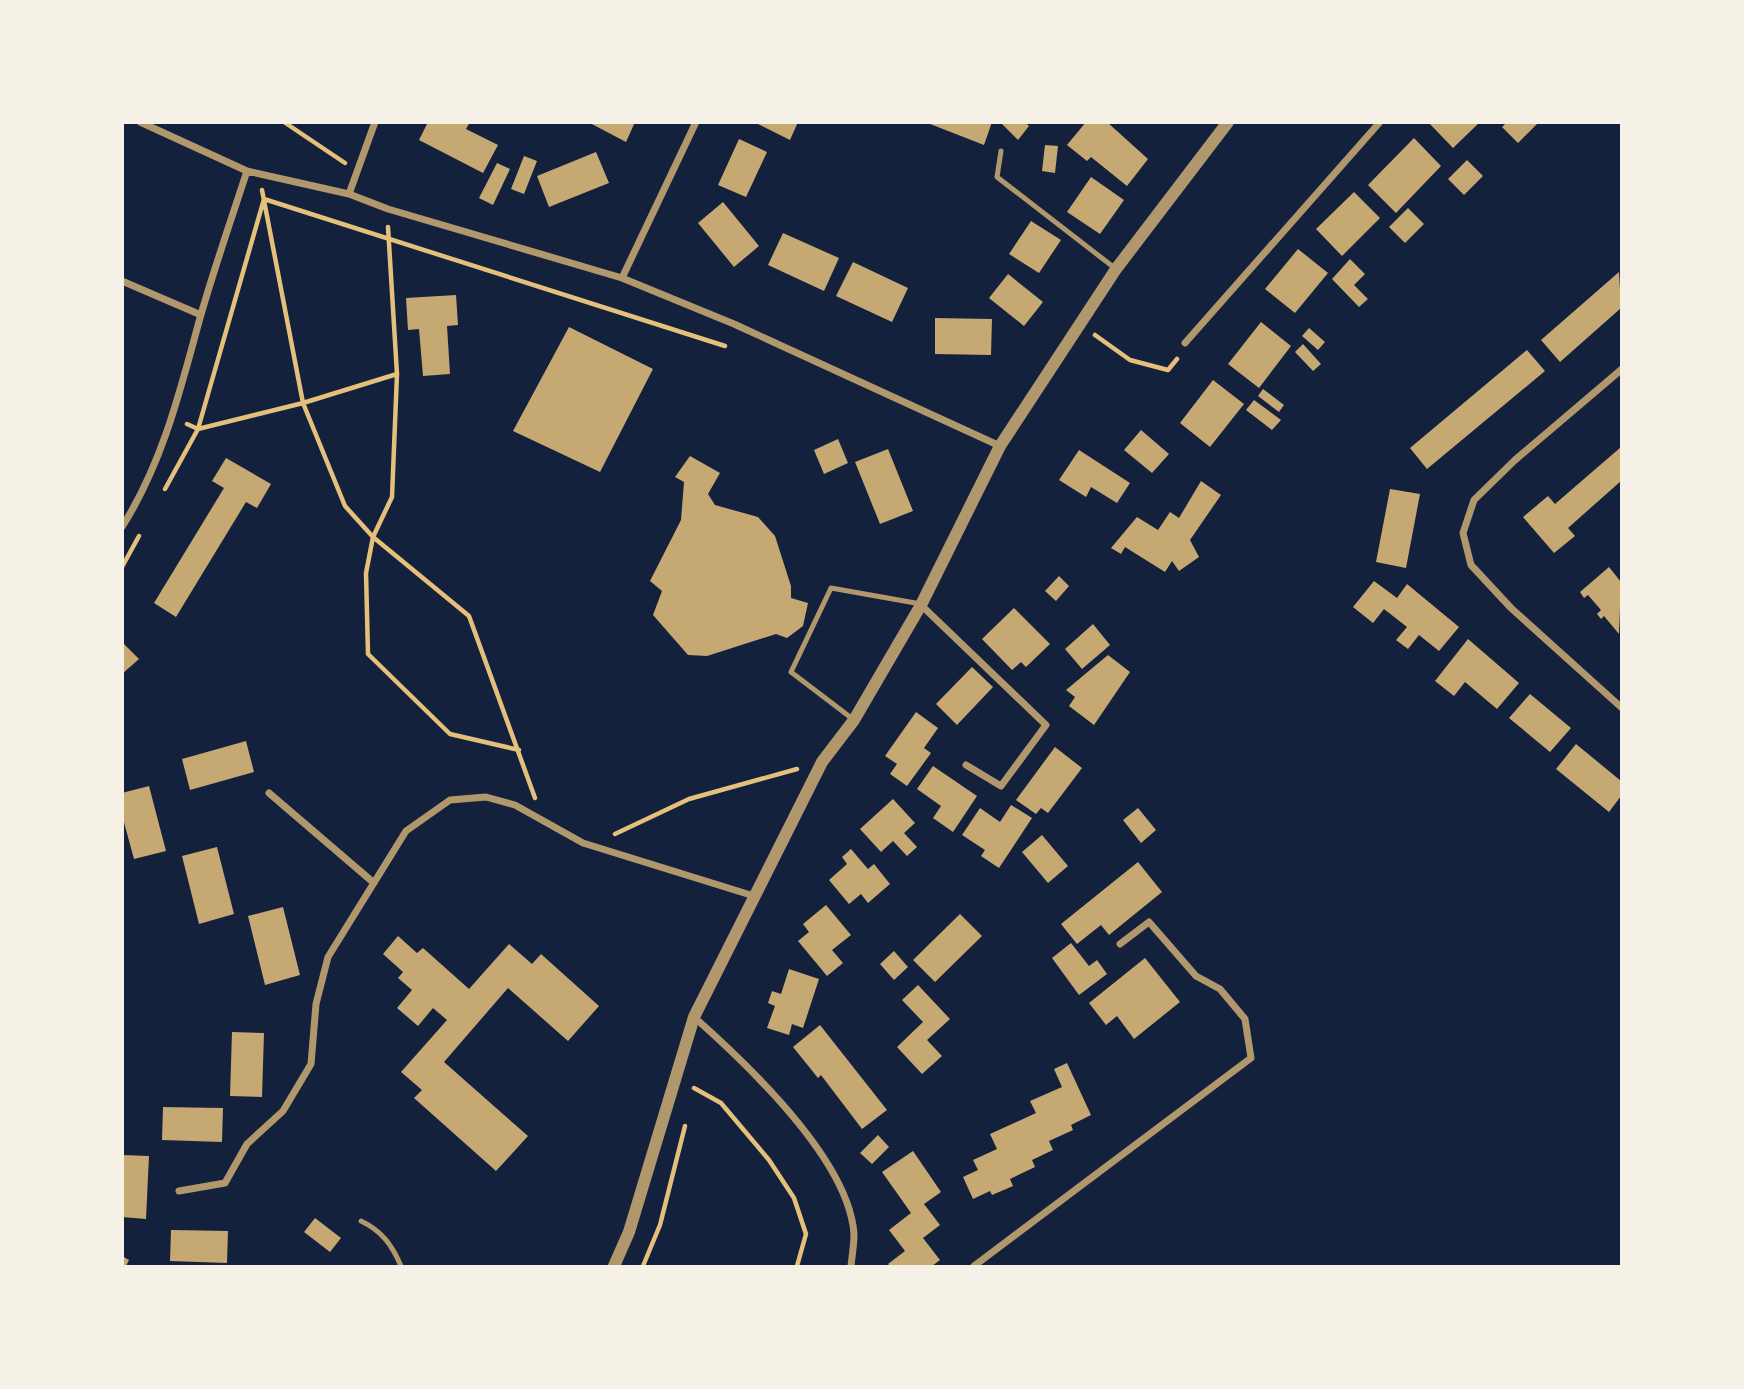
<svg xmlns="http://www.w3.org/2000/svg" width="1744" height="1389" viewBox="0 0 1744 1389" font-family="'PT Sans Narrow',sans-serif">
<rect width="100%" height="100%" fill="#14213d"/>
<path fill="#c6a872" d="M428,122H470L466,129L498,145L483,173L419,140Z
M588,122H635L626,142Z
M754,122H798L790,140Z
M925,122H992L984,145Z
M1000,122H1025L1029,126L1018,140Z
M1086,122H1107L1148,159L1127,186L1091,157L1087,161L1067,145Z
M1428,122H1480L1453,148Z
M1507,122H1536L1537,124L1518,143L1502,127Z
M1414,138L1441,166L1396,213L1368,185Z
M739,139L767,152L746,197L718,185Z
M1045,145L1058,146L1055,173L1042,171Z
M596,152L609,183L549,207L537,176Z
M524,156L537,161L524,194L511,189Z
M1467,160L1483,176L1464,195L1448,179Z
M497,163L510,169L493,205L479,198Z
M1091,177L1124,200L1100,234L1067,212Z
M1354,192L1380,218L1342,256L1316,229Z
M723,202L759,246L734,267L698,223Z
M1408,208L1424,224L1405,243L1389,227Z
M1031,221L1061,240L1039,273L1009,254Z
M783,233L839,258L824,291L768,265Z
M1298,249L1328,273L1295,313L1265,289Z
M1350,259L1365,274L1354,285L1368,299L1359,307L1332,279Z
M853,262L908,288L892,322L836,296Z
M1619,272L1621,308L1560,362L1541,340Z
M1008,274L1043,302L1024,326L989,298Z
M456,295L458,325L447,326L450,374L423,376L419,329L408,330L406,298Z
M935,318L992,319L991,355L935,354Z
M1261,322L1291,346L1259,388L1228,364Z
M569,327L653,369L600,472L513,431Z
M1309,328L1325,342L1318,350L1302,336Z
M1303,344L1321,364L1313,371L1295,352Z
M1527,350L1545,371L1427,469L1410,448Z
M1213,380L1244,404L1210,447L1180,423Z
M1263,389L1284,405L1279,412L1258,396Z
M1254,400L1281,420L1272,430L1246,410Z
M1141,430L1169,454L1152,473L1124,450Z
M838,439L848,463L824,474L814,450Z
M1621,447V481L1568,528L1575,536L1554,553L1523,517L1548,496L1555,504Z
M888,449L913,511L880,524L855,462Z
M1079,450L1130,483L1117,503L1091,487L1086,497L1059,480Z
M690,456L720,473L708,494L715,505L758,517L775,536L791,586V598L808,603L803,626L787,638L776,634L707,656L688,655L653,615L662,591L650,581L681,520L684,482L675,477Z
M226,458L271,484L257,508L246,502L176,617L154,603L224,488L212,481Z
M1201,481L1221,495L1190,540L1199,557L1179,571L1172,561L1165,572L1125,547L1121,554L1111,548L1137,517L1158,530L1170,512L1179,518Z
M1390,489L1420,494L1406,568L1376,562Z
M1609,567L1621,582L1619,634L1604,616L1601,619L1597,614L1601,610L1588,595L1584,598L1580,592Z
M1059,576L1069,586L1056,601L1045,591Z
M1374,581L1397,598L1407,584L1459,627L1439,651L1419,635L1408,649L1396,640L1407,627L1384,609L1373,623L1353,607Z
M1014,608L1050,644L1026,667L1021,662L1012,670L982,639Z
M1093,624L1110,645L1082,669L1065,649Z
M1468,639L1519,683L1497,709L1465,682L1454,696L1435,681Z
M122,642L139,659L122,674Z
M1108,655L1130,672L1094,725L1069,706L1075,697L1066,690Z
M972,667L993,687L957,725L936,704Z
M1530,694L1571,728L1550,752L1509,718Z
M916,712L938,728L924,748L931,753L907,786L890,774L897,764L885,756Z
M246,741L254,772L190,790L182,759Z
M1576,744L1621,781V796L1609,812L1556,769Z
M1055,747L1082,768L1048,813L1041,808L1036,814L1016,800Z
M933,766L977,796L953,832L933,818L941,806L917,789Z
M149,786L166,851L134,859L122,815V793Z
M893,799L915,823L904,833L917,847L907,856L893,841L881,852L860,829Z
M1011,805L1032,818L999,868L981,856L985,850L962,835L980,808L1000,822Z
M1138,808L1156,830L1141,843L1123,820Z
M1042,835L1068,866L1048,883L1022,852Z
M217,847L234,914L199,924L182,856Z
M851,849L868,869L874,864L890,884L868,903L861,894L849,904L829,880L847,864L842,857Z
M1138,862L1162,892L1109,935L1101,925L1077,944L1061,924Z
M826,905L851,935L832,950L843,963L827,976L798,941L809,932L803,924Z
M283,907L300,975L265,985L248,916Z
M960,914L982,936L935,982L913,960Z
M398,936L417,953L423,948L469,989L509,944L532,964L541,954L599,1006L568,1041L508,988L444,1062L528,1136L496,1171L414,1098L422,1090L401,1072L447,1020L433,1008L418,1026L397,1008L412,990L398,978L403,972L383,954Z
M1071,943L1089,966L1097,960L1107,974L1079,995L1052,958Z
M894,951L908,967L894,980L880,964Z
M1145,958L1180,1002L1134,1039L1117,1016L1106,1025L1089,1003Z
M789,969L819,979L803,1028L792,1024L789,1035L767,1028L775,1006L768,1003L772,991L781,994Z
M918,985L950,1019L927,1040L942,1056L922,1074L897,1047L923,1022L902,1000Z
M820,1025L887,1110L862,1129L821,1075L818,1078L793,1047Z
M232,1032L264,1033L262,1097L230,1096Z
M1067,1063L1091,1115L1071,1125L1073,1130L1049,1141L1053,1150L1032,1160L1035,1167L1010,1179L1013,1186L992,1195L990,1191L973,1199L963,1177L978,1170L973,1160L997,1149L990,1134L1036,1113L1030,1101L1062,1087L1054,1069Z
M163,1107L223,1108L222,1142L162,1140Z
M878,1135L889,1147L872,1164L860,1153Z
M913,1151L941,1192L924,1204L940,1225L923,1238L940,1260L932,1266H890L888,1264L905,1251L889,1230L911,1213L882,1172Z
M122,1155L149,1156L146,1219L122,1217Z
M315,1218L341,1238L330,1252L304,1232Z
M171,1230L228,1231L227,1263L170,1261Z
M122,1256L129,1260L126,1266H122Z"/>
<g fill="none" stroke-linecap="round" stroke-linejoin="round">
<path stroke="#e5c07b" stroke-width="4.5" d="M284,122L345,163
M262,190L303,403L345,506L373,537L469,616L535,798
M388,227L397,374L392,497L373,537L366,573L368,654L450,734L519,750
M1095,335L1130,360L1168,370L1177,359
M187,424L198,429L206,427L303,403L397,374
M165,489L198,429L264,199L725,346
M122,567L139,536
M615,834L689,799L797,769
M694,1088L721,1103L769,1160L794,1198L806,1234L797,1266
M643,1266L660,1225L685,1126"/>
<path stroke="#b1986c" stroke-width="5" d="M1001,151L997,177L1116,269
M854,720L791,672L831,588L921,604
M361,1221C382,1231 392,1245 401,1266"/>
<path stroke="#b1986c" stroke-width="7" d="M140,122L247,171L349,194L388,209L622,278L734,324L1000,446
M349,194L375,122
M622,278L696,122
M122,281L201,315
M1185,343L1380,122
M1622,369L1515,460L1474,500L1463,533L1471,565L1511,608L1622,708
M122,527C163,462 180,391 200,318C214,269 231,220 247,171
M921,605L1046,725L1001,786L966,765
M269,793L374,883
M694,1017C747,1064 849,1160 854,1234C854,1245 852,1256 851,1266
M179,1191L225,1183L247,1144L283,1111L311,1064L316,1004L328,957L406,831L450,800L486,797L515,805L583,843L754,896
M974,1266L1251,1058L1245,1019L1220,989L1196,976L1149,922L1120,944"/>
<path stroke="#b1986c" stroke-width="12" d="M614,1266L629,1232L694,1017L822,762L854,720L921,605L1000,446L1116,269L1228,122"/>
</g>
<rect width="1744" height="1389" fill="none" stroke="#f6f1e7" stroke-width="248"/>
</svg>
